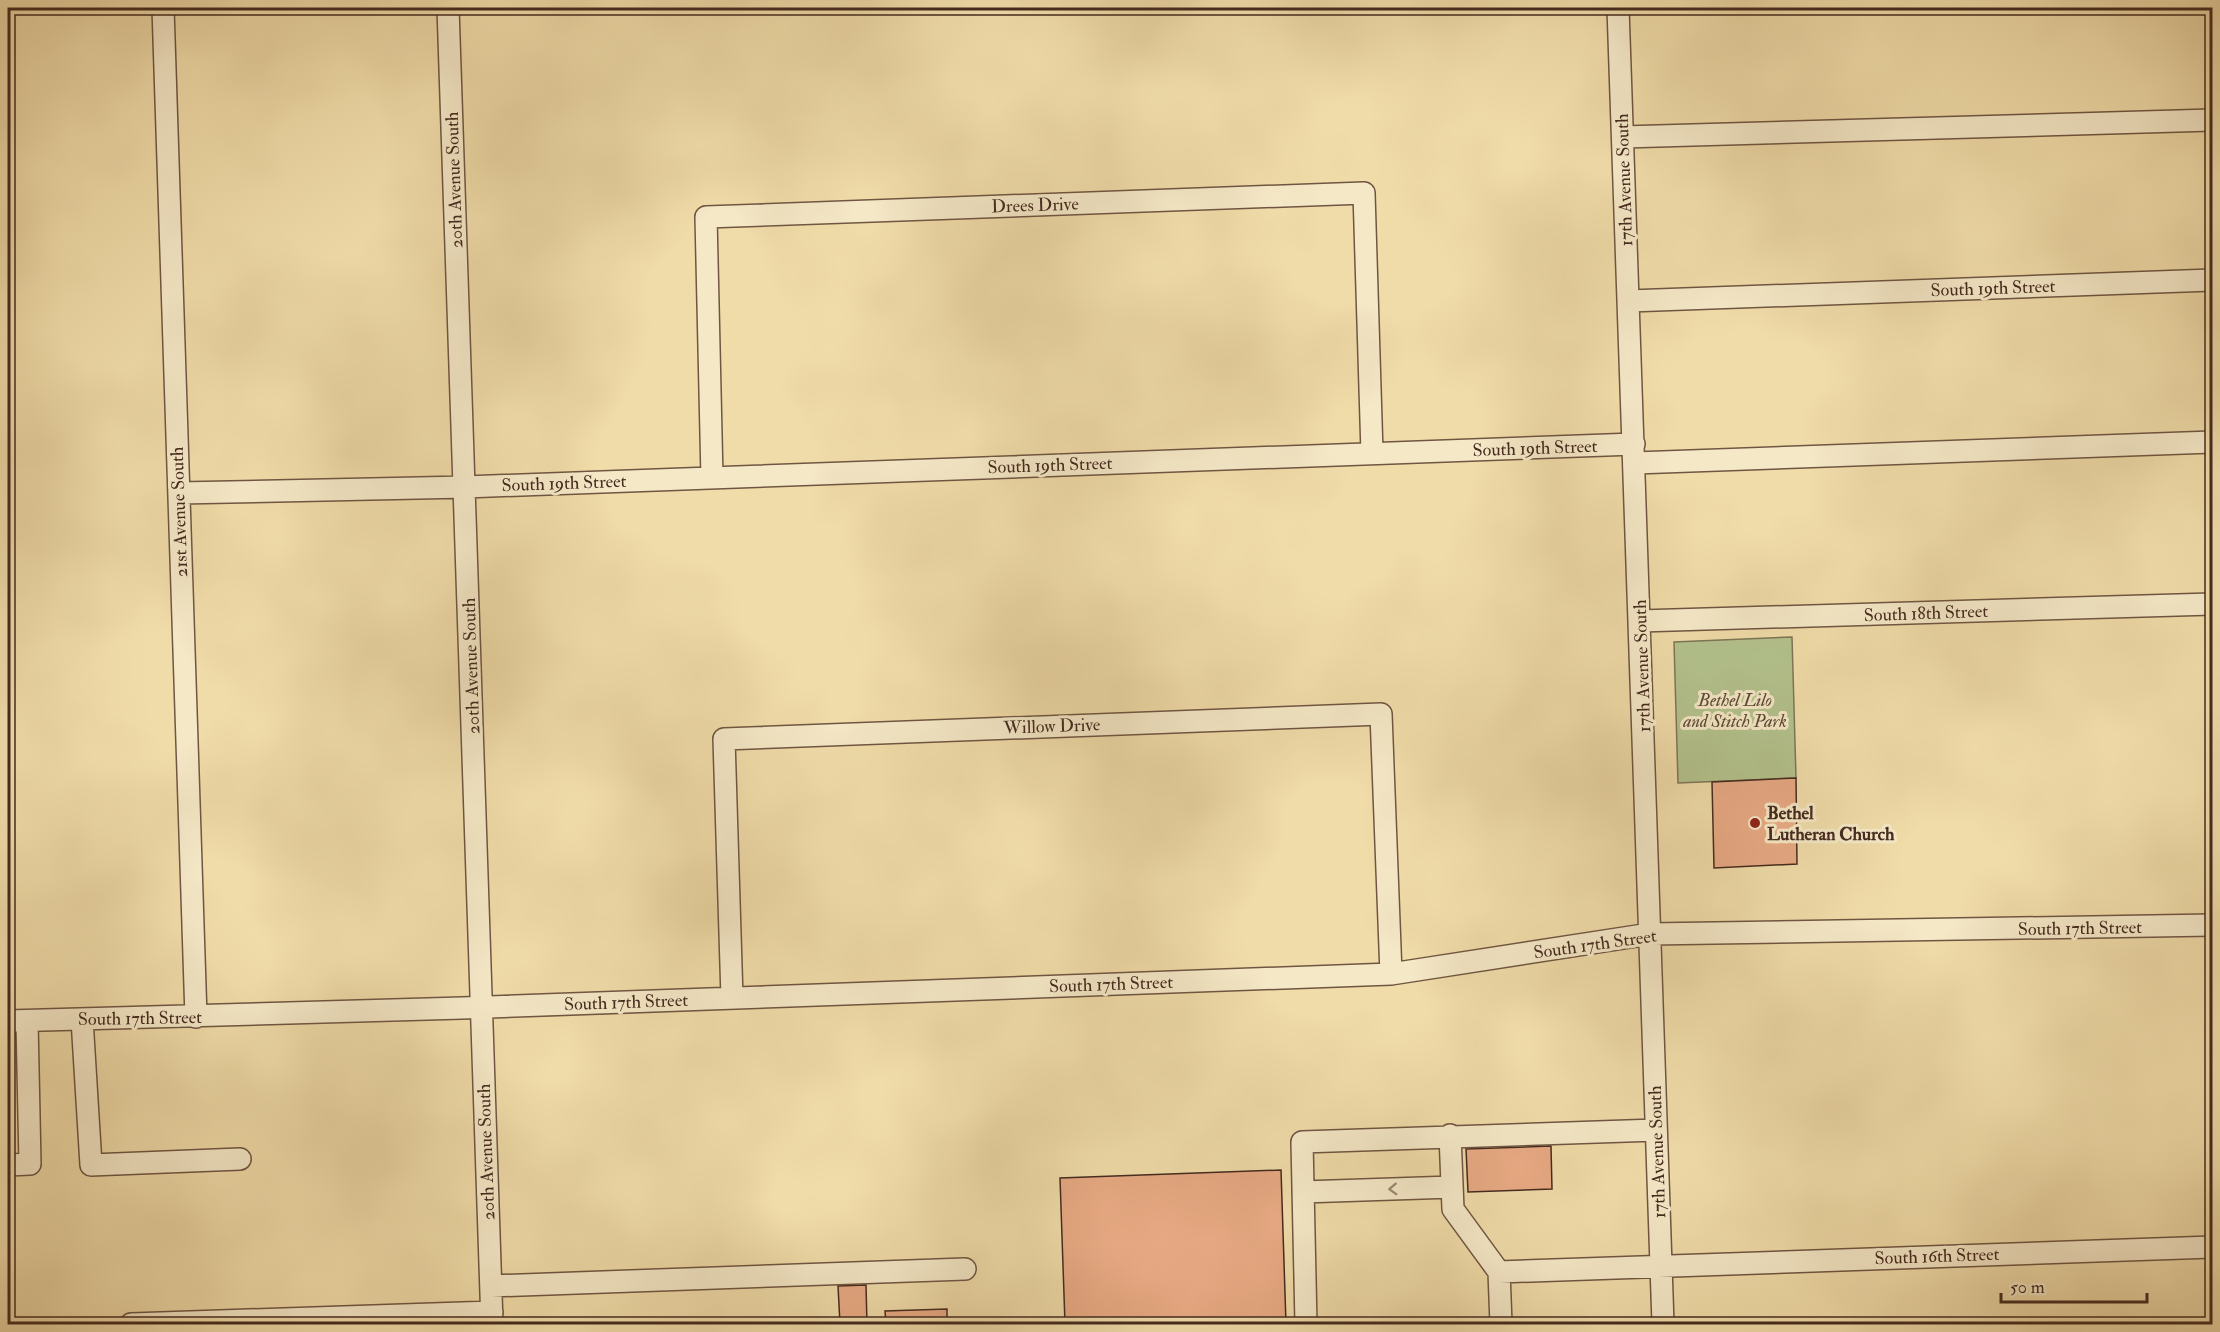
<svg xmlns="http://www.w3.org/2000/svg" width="2220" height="1332" viewBox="0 0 2220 1332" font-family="'IM FELL Double Pica',serif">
<rect width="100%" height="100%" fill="#f0dca9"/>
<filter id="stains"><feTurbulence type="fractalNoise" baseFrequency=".00333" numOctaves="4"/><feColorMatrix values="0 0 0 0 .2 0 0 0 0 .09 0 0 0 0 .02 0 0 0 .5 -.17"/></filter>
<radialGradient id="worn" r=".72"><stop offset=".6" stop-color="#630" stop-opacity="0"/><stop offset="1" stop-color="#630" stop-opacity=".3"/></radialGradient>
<path fill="#b3c28d" stroke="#7c7656" stroke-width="1.5" d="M1792,637L1796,778L1678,783L1674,642Z"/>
<path fill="#e8aa84" stroke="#442a1f" stroke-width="1.5" d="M1796,778L1797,864L1714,868L1712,782Z
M1551,1146L1552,1189L1468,1192L1466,1149Z
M1281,1170L1286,1324H1065L1060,1178Z
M866,1285L867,1324H840L838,1286Z
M947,1309V1324H886L885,1311Z"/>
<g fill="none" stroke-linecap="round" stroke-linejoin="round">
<defs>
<path id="minor" d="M163,8L196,1017
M448,8L492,1324
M1618,8L1663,1324
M1623,137L2212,120
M1629,301L2212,280
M1635,463L2212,442
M712,478L706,217L1364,193L1372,453
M179,493L465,487L1634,444
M1640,621L2212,604
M732,998L724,739L1381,714L1391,974
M82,1019L91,1165L240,1159
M8,1021L462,1008L1391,974L1650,934L2212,925
M1450,1135L1453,1209L1499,1272L1501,1324
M8,1165L30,1164L27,1021
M1303,1192L1452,1187
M1499,1272L2212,1247
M491,1286L965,1269
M131,1324L492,1312
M1306,1324L1302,1142L1656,1130"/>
</defs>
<use href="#minor" stroke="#6f5642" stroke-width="24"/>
<use href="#minor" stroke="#f5e8c7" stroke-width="21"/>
</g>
<defs><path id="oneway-chevron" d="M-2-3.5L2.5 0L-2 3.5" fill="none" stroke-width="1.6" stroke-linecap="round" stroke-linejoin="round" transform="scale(1.5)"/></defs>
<use stroke="#9c8973" href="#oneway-chevron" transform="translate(1393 1189) rotate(178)"/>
<circle fill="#8f2418" stroke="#f5e8c7" stroke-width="2" cx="1755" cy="823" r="6"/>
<g text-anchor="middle" stroke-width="6" stroke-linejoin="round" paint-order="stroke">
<g font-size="18" fill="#442a1f" stroke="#f5e8c7">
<text transform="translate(454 180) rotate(-92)" y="6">20th Avenue South</text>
<text transform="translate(1624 180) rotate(-92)" y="6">17th Avenue South</text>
<text transform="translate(1035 205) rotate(-2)" y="6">Drees Drive</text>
<text transform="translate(1993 288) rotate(-2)" y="6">South 19th Street</text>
<text transform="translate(1535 448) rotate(-2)" y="6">South 19th Street</text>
<text transform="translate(1050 465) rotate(-2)" y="6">South 19th Street</text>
<text transform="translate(564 483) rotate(-2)" y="6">South 19th Street</text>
<text transform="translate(179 512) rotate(-92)" y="6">21st Avenue South</text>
<text transform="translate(1926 613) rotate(-2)" y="6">South 18th Street</text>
<text transform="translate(471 666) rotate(-92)" y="6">20th Avenue South</text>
<text transform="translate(1642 666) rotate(-92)" y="6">17th Avenue South</text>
<text transform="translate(1052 726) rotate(-2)" y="6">Willow Drive</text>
<text transform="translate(2080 928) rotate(-1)" y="6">South 17th Street</text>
<text transform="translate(1595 944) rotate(-8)" y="6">South 17th Street</text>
<text transform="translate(1111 984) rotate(-2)" y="6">South 17th Street</text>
<text transform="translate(626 1002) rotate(-2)" y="6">South 17th Street</text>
<text transform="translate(140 1018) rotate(-1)" y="6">South 17th Street</text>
<text transform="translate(486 1152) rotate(-92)" y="6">20th Avenue South</text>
<text transform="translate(1657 1152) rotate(-92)" y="6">17th Avenue South</text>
<text transform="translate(1937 1256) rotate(-2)" y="6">South 16th Street</text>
</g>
<g font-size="18" font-style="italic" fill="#5a4835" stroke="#f5e8c7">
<text x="1735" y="706">Bethel Lilo<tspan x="1735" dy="21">and Stitch Park</tspan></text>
</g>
<g font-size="18" font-weight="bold" fill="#442a1f" stroke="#f5e8c7" text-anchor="start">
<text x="1767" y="819">Bethel<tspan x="1767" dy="21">Lutheran Church</tspan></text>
</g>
</g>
<rect width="2220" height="1332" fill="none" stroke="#f0dca9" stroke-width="30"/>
<rect x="9" y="9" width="2202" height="1314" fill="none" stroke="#442a1f" stroke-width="3"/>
<rect x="15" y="15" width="2190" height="1302" fill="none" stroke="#442a1f" stroke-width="1.5"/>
<path d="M2001 1293v9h146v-9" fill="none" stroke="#442a1f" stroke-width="3"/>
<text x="2010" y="1293" font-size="18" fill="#442a1f" stroke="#f5e8c7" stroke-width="4.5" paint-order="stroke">50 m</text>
<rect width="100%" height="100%" filter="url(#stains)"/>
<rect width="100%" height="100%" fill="url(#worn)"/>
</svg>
